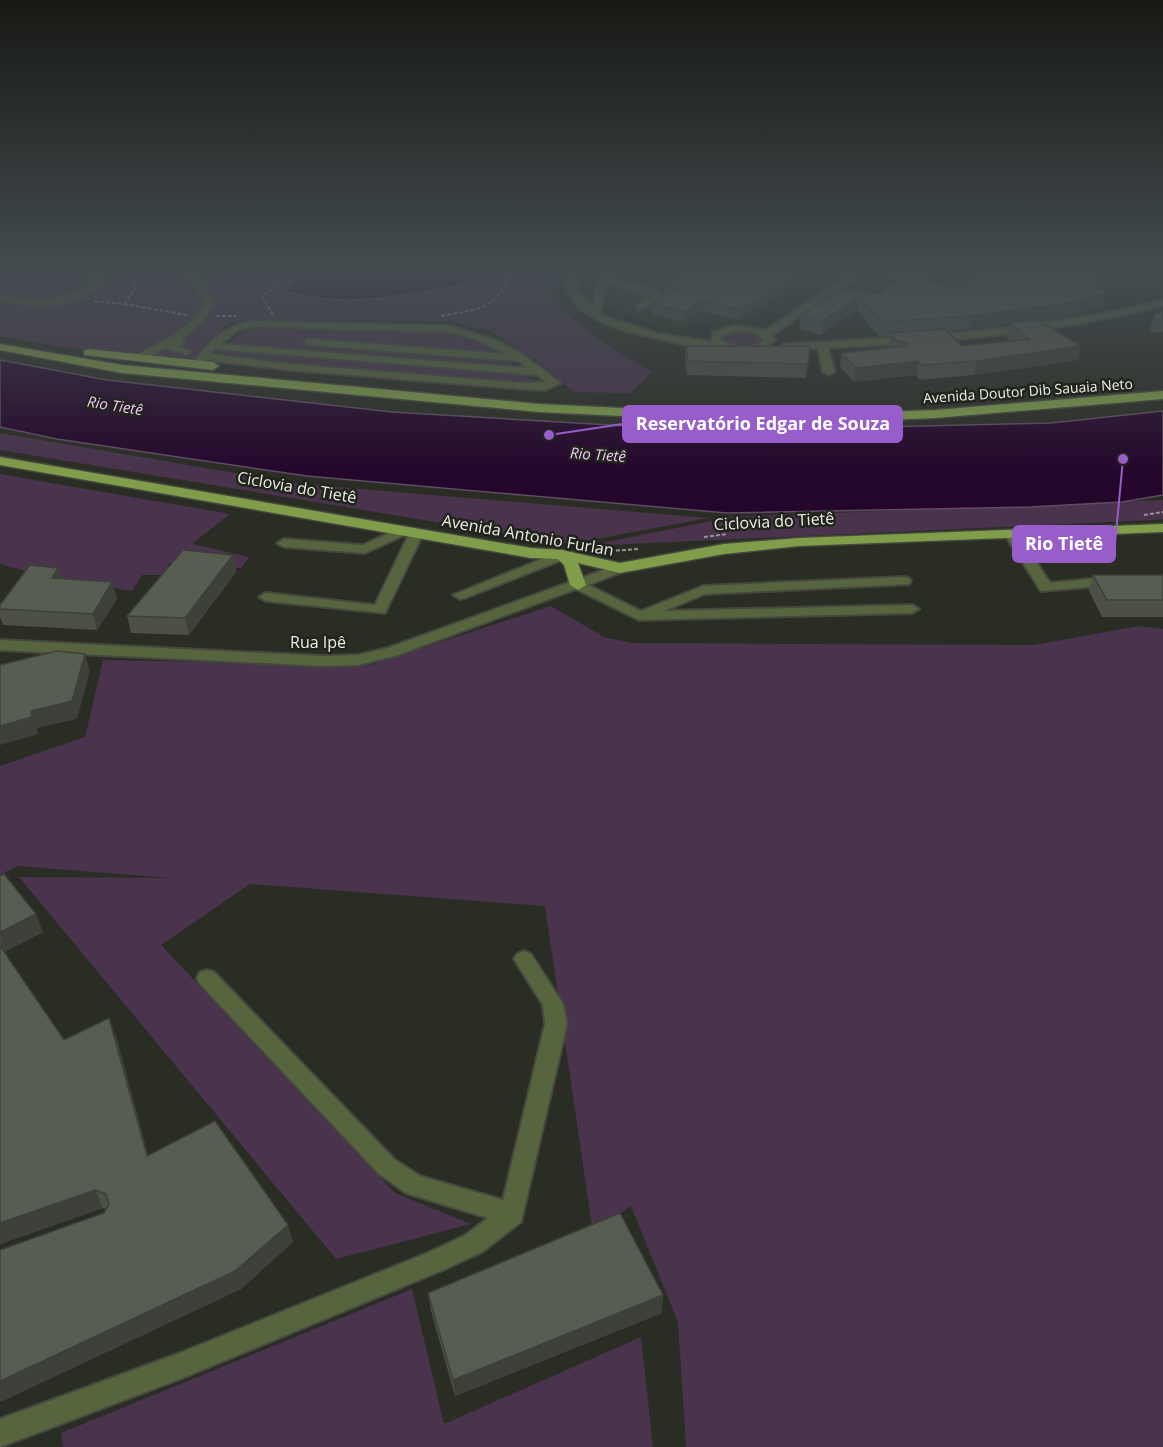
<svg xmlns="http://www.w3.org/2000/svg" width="1163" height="1447" viewBox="0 0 1163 1447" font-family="'Open Sans',sans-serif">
<rect width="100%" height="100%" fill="#2a2d24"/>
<path fill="#2f3526" d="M611,271H829L755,316L666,329L605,305Z"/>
<path fill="#49334d" d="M0,271H557L548,293C576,328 614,349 652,372L630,393L574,392L543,366L491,331L449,321L263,320L227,324L193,361L61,347L0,336Z
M250,330L459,332L493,350L538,385L216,355L240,334Z
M733,330L755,331L766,340C750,351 736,349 720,340L722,334Z
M0,433L301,484L709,518L569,544L0,450Z
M0,474L230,514L192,544L249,557L241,568L169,563L164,575H142L132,591L55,579L0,564Z
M1163,500V519L1154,520L586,546L732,517Z
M551,606L604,637L632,643L1034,645L1138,626L1163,629V1447H686L678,1322L631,1206L593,1233L545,906L250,884L161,945L395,1193L471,1224L336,1259L19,877L172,878L17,866L0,875V766L85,737L103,660L370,665Z
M412,1289L444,1424L641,1337L653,1447H63L61,1433Z"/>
<path fill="#24062b" stroke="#604c64" stroke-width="1.5" d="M302,271H496C481,286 381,299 356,300C333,301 308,297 286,292Z
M0,360L107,380L392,412L712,431L1051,423L1163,411V495L1122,502L1030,507L727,513L307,476L57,439L0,427Z"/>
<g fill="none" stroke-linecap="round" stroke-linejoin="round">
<defs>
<path id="minor" d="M90,271H98L103,283C76,311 35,307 0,301V295C34,301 64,303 93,282Z
M181,271H191L215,301L202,322L181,339L185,342L179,347L191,352L186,355L165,348L145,359H137V355C163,340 192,330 205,301Z
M568,271H577V290L592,307L600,271H608L607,277L652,289L663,296L640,310L636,309V305L651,296L606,283L600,313L606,317L656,333L712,342L713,332L735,325L766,330L855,271H866L772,335L775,340L763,350L744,353L682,344L624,331L599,321L579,308L567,290ZM736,331L754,332L764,340C752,351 734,348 721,339L722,336Z
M1163,300V306C1053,334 941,342 828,348L835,372L829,375L823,372L818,348L784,350L779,347L784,344C912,337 1038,331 1163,300Z
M251,321L450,326L496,340L522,354L561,383L545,390L522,389L290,370L207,360L202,366H194L193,364C209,341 223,328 251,321ZM251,327L450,332L475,339L506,354L309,339L304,342L309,345L518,361L527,368L220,344L237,331ZM214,349L537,375L547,382L522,383L290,364L211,354Z
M402,527L407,528V534L365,553L284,547L277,543L284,539L363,545Z
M416,530L423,534L385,613L266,601L259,597L266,593L375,605L409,534Z
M1012,531L1017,532L1050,583L1111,577L1118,581L1111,585L1041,591L1005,535Z
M562,551L567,552V558L465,598L460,599L453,595Z
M620,564L625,565V571L588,585L641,611L703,586L904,577L909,578L911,581L909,584L705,594L664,611L912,605L919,609L912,613L639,620L576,589L398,655L358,665L322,666L0,650V640L322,656L358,655L388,648Z
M524,951L531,954L563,1004L567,1024L521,1222L482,1252L443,1270L180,1379L0,1447V1419L180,1353L425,1254L464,1236L488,1218L406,1193L379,1174L200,984L197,978L200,972L207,970L214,972L395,1160L420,1176L503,1200L545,1024L543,1005L514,959L517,954Z"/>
<path id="major" d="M0,344L122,365L539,404L643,409L858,413L935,410L1163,391V399L935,418L858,421L643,417L539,412L122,373L0,350Z
M88,349L213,362L219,366L213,370L84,355V351Z
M0,457L531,548L562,550L620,563L724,544L799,538L1163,524V532L799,546L724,554L620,573L578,563L586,585L578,590L570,585L564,565L558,559L531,558L0,465Z"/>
</defs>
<use href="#minor" stroke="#45483f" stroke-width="4"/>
<use href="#major" stroke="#45483f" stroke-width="3"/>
<path stroke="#94978f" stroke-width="2" stroke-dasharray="4 2" stroke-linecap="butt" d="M94,301L124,304L136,288L131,271
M124,304L187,315
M273,315L262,297L288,277L291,271
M216,316H236
M441,316C480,309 495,310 512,271
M1144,515L1163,512
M704,537L727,534
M610,551L639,549"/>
<use href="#minor" fill="#57653e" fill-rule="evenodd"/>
<use href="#major" fill="#809d49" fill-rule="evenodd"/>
</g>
<path fill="#4c5047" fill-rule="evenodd" d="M818,271L739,320L702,311L683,322L652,314V304L667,295L664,294L665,284Z
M880,271H943L941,279L935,283L960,289L1104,292L1103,307L1073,314V316L1038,320L1081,346L1077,360L974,375L920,380L916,375L854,382L840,367L841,353L889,348L890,336L879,337L857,310L821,335L799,329L801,315L847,288L878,295L899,281L879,276ZM1009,324L1006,337L1011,341L962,346L947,331Z
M1163,312V332L1151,333L1150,327L1154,314Z
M686,346H810L806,378L687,375L685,360Z
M233,555L236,572L189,635L131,633L127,616Z
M1093,575H1163V617H1102L1089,591Z
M61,578L112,582L117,599L97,630L3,625L0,617V605Z
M0,876L43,932L4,952L64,1040L116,1036L148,1155L293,1242L241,1289L0,1402V1250L104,1213L106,1209L103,1208L0,1244Z
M428,1293L662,1313L455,1396L431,1311Z"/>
<path fill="#3e4139" d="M803,271H818L739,320L740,310Z
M937,271H943L941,279L919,294L922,280Z
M1107,281L1103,294L1106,293L1103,307L1073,314V316L1011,324L1009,323V324L968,330L971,316L1089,284Z
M859,297L857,310L821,335L823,321Z
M702,300V311L683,322L684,312Z
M1081,346L1077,360L974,375L976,361Z
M918,361L916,375L854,382L856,368Z
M233,555L236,572L189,635L185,618Z
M58,568L63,585L52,578Z
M112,582L117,599L97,630L93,614Z
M85,654L90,671L77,719L37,728L38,734L0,745V726L31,711Z
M36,914L43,932L1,954L0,932Z
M109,1018L116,1036L153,1174L147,1156Z
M95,1190L103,1208L0,1244V1223Z
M288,1225L293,1242L241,1289L0,1402V1381Z
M663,1295L662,1313L455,1396L453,1380Z"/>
<path fill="#585d52" stroke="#3e4139" stroke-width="1.5" d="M690,271H803L740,310L702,300L684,312L652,304L678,289L665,284Z
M913,271H937L922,280L960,289L984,271H1087L1107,281L1089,284L1106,293L1074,301L1076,302L971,316L882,322L859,297L823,321L801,315L847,288L878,295Z
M1163,312V320H1155L1154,314Z
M1037,320L1081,346L976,361L922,365L918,361L856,368L841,353L907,346L908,343L896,340L890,333L945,329L962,346L1030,339L1009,323Z
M686,346H810L808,364L688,361Z
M183,550L233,555L185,618L127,616Z
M30,565L58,568L52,578L112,582L93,614L0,609V605Z
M1093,575H1163V600H1107Z
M57,651L85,654L72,701L31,711L32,717L0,726V665Z
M4,874L36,914L0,932V876Z
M0,946L64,1040L109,1018L147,1156L215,1121L288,1225L235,1271L0,1381V1250L104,1213L109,1204L106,1194L95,1190L0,1223Z
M620,1213L663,1295L453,1380L428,1293Z"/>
<linearGradient id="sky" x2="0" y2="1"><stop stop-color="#171914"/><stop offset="0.57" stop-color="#444c50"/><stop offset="1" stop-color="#444c50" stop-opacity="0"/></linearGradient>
<rect width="1163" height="473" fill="url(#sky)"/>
<g text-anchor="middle" stroke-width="5" stroke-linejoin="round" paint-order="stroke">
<g font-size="14" fill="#ecefe8" stroke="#20241b">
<text transform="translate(1028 391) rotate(-4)" y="5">Avenida Doutor Dib Sauaia Neto</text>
</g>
<g font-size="15" font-style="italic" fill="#f2c7fc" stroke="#20241b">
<text transform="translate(115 406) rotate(9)" y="5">Rio Tietê</text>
<text transform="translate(598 455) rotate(4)" y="5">Rio Tietê</text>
</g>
<g font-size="16" fill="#ecefe8" stroke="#20241b">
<text transform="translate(297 487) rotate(10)" y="6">Ciclovia do Tietê</text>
<text transform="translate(774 521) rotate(-3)" y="6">Ciclovia do Tietê</text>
<text transform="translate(528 535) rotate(10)" y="6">Avenida Antonio Furlan</text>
<text x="318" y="648">Rua Ipê</text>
</g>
</g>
<path fill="none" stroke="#975dc9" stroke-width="2" d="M549 435L623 424M1123 459L1115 544"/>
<g fill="#975dc9" stroke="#20241b" stroke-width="2">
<circle cx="549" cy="435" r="6"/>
<circle cx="1123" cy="459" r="6"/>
</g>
<g fill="#975dc9" stroke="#975dc9" stroke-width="2">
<rect x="623" y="406" width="279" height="36" rx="6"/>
<rect x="1013" y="526" width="102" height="36" rx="6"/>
</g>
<g font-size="18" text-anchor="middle" font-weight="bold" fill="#fff">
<text x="763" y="430">Reservatório Edgar de Souza</text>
<text x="1064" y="550">Rio Tietê</text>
</g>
</svg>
